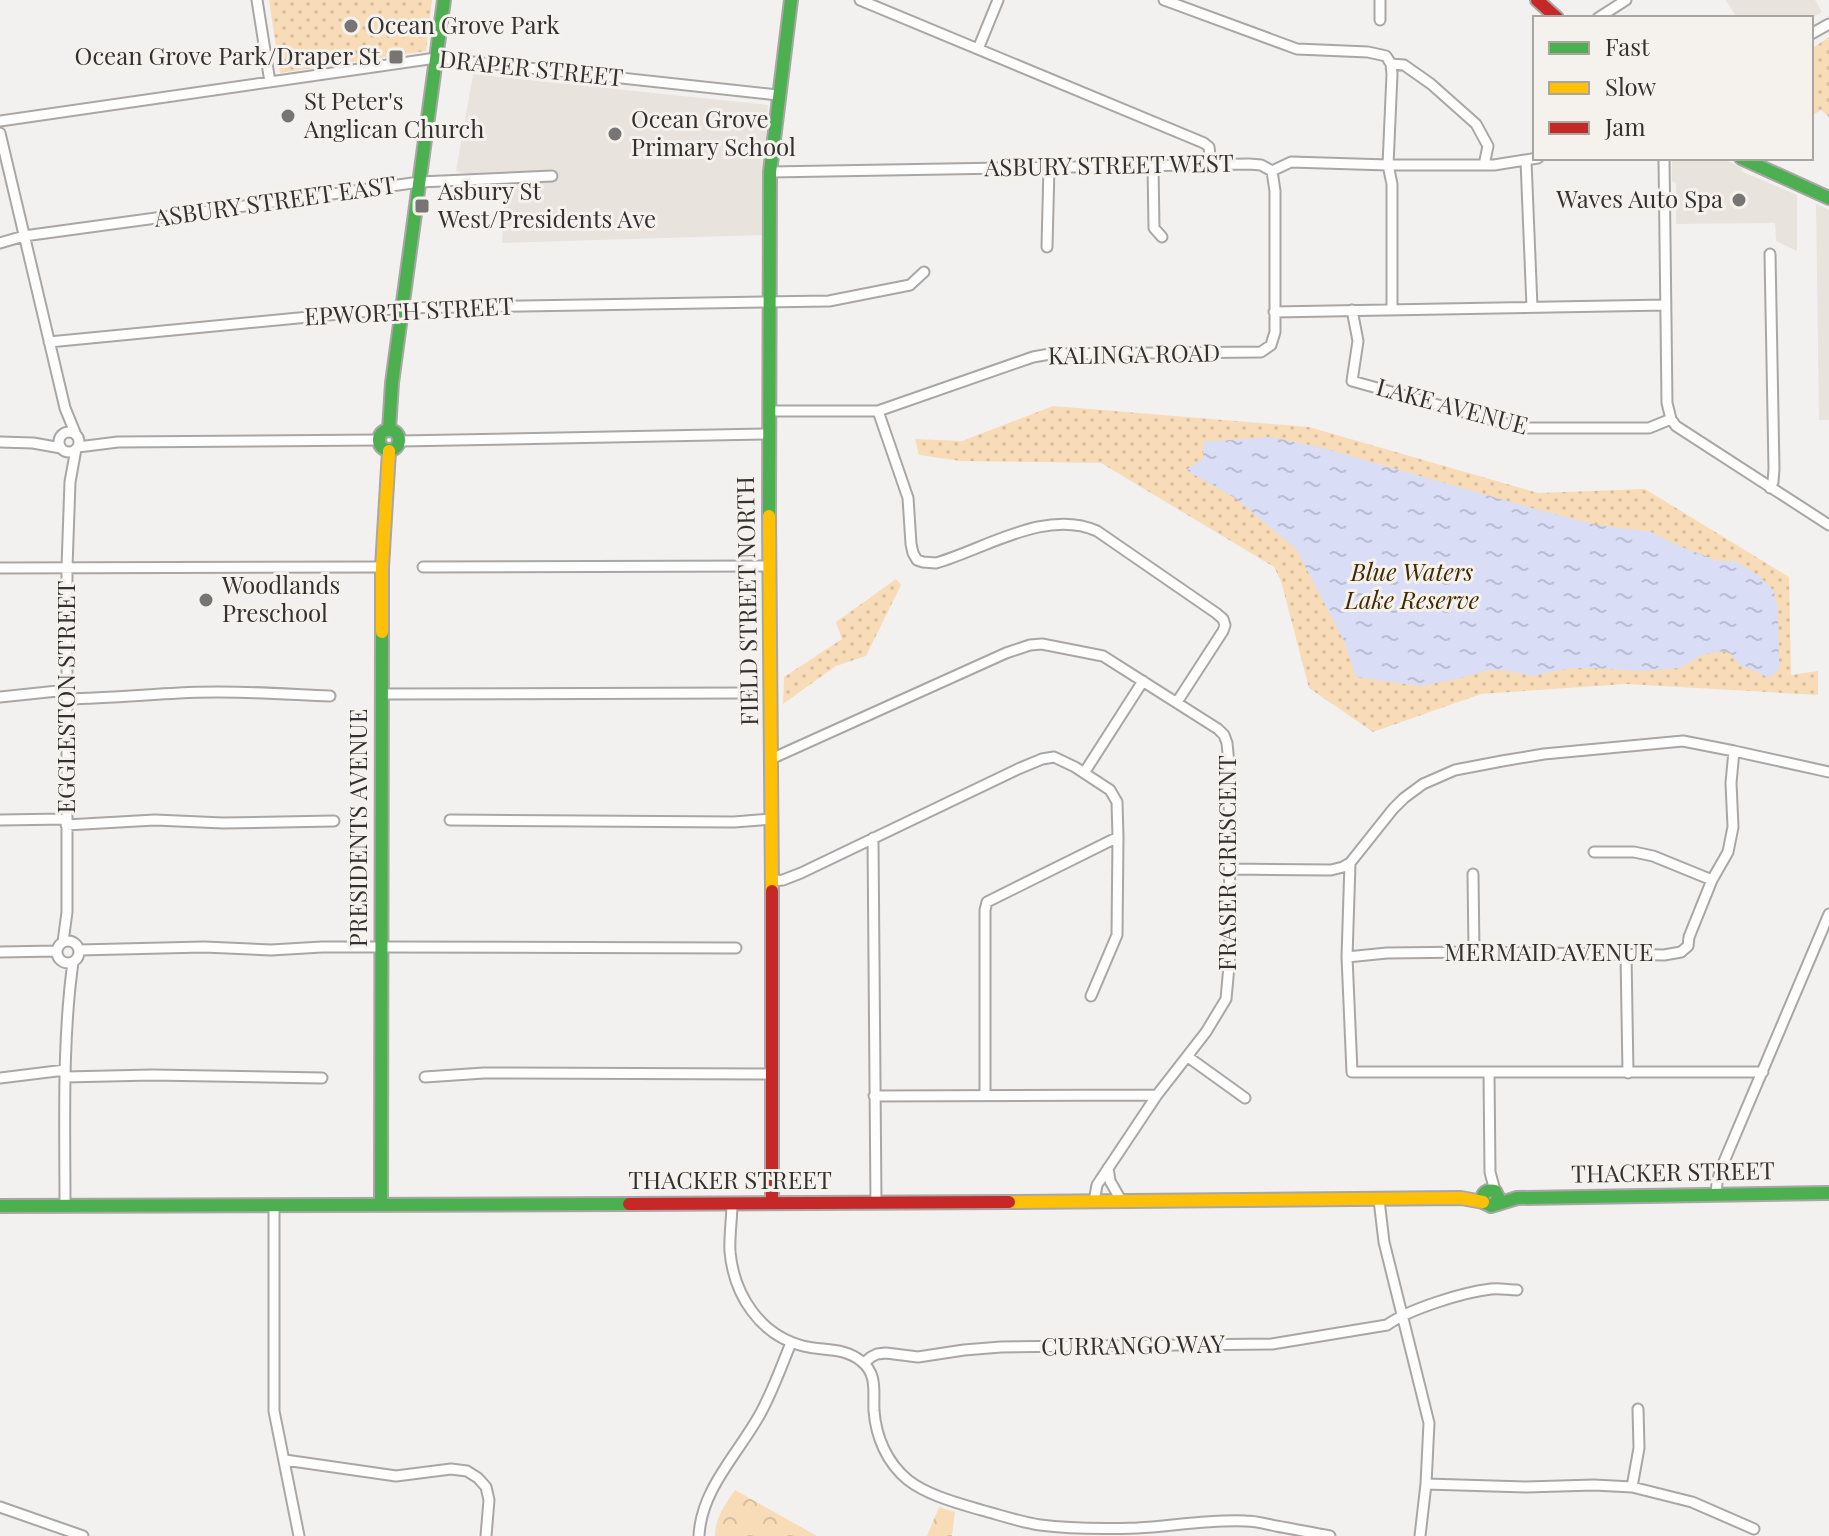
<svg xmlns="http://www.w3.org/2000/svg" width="1829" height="1536" viewBox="0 0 1829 1536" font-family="'Playfair Display',serif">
<defs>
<pattern id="grass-dots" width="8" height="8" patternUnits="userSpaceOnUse" patternTransform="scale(2)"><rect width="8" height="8" fill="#f8dcb7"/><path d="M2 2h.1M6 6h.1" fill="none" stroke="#d5bd9e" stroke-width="1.8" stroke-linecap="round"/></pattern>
<pattern id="forest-crowns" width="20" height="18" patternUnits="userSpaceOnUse" patternTransform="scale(2)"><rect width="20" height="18" fill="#f8dcb7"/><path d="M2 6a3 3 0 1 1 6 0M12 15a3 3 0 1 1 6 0" fill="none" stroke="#d5bd9e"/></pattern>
<pattern id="water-ripples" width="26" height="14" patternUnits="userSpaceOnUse" patternTransform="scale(2)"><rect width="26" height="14" fill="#d9ddf5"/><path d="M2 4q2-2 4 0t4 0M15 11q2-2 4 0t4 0" fill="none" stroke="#bbbed2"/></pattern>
</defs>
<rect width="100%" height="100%" fill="#f3f1ef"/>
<path fill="#e8e3dc" d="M1726,0H1815L1822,12L1811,19L1737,18Z
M473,74L768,105L763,185L764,235L502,243L506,174H469L456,171Z
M1672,158H1723L1743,169L1741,171L1797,195V251L1776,241L1775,223L1676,224V183L1672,181Z
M1816,204L1829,210V420H1819Z"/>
<path fill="url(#grass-dots)" d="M269,0H432L426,51L280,73Z
M1829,37V117L1821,110L1811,116V49Z
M1053,406L1309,427L1538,493L1645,489L1789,577L1791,675L1818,671V695L1626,684L1481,694L1373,732L1309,688L1281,581L1274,567L1101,463L961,461L919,455L915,439L962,441Z
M896,579L901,585L866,656L836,666L783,704L784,677L842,639L836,622Z"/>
<path fill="url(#forest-crowns)" d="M735,1490L817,1536H715C715,1518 725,1505 735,1490Z
M939,1507L955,1512L952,1536H927Z"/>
<path fill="url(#water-ripples)" d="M1270,437L1319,447L1539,510L1597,525L1651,532L1677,545L1718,561H1735L1758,575L1774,591L1778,611L1779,669L1770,678L1740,665L1731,654L1724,651L1704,654L1679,668L1643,671L1592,668H1571L1532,676L1510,671L1489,670L1457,679L1420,686L1356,677L1344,641L1296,549L1235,498L1186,470L1203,459V442Z"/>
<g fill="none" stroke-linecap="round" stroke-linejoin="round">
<defs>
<path id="street" d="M257,0L270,82
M860,0L1204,143L1209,147L1211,164
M1164,0L1297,49L1368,52L1386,56L1391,64L1392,74L1388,165L1392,184V309
M1598,18L1626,0
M1380,20V0
M1811,34L1829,24
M978,49L998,0
M1391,64L1404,65L1431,84L1476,124L1488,146L1484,165
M0,121L436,58L778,95
M0,133L65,408L76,435
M1664,158L1667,403L1671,419
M1526,161L1532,307
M1153,165L1154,228L1162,237
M1272,171L1291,162L1388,165H1494L1538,158
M770,172L1249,164L1261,165L1272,171
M0,243L24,236L420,182L552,176
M1047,247L1049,167
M1352,310L1358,341L1352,381L1521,428H1649L1671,419L1676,426L1829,525
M1274,312L1666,305
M49,342L402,308L829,301L910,285L924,272
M769,411H878L1033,357L1050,354L1261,352L1271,345L1275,332V191L1272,171
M878,411L908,498L911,544L913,553L917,560L923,562L936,563C985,549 1046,508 1097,531L1216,613L1223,619L1225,625L1223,631L1177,702
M59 442a10 10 0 1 1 20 0a10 10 0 1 1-20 0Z
M400,441L768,434
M0,442L33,443L61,448
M78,447L118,442L379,440
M1770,488L1773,482L1774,469L1770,254
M423,567L770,566
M0,568L382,567
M382,694L743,693
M0,697L67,690
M67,699C104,698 142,695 179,693C229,690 280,694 330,696
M771,759L1006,653L1030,645L1042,644L1103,656L1218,729L1224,735L1227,743L1229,764L1230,955L1226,999L1206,1032L1157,1095L1097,1185L1094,1202
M1084,773L1143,681
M0,820L66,819
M450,820L734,822L772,819
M66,825L155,820L223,823L334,821
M873,838L876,1203
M1594,852H1634L1653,856L1712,880
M1350,863L1347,957L1352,1072H1763
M1230,869L1331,870L1343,867L1350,863L1393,809L1404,798L1423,784L1455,770L1502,761L1544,754L1683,741L1734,751L1829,772
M1473,874L1474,952
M772,881L783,880L801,873L1018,769L1042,759L1054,757L1075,767L1110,790L1117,802L1118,837L1117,935L1091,996
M57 952a11 11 0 1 1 22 0a11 11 0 1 1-22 0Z
M63,942L67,912V567L70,482L76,449
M79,950L204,947L271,950L322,947H381L736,948
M0,952L57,951
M1626,954L1628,1073
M1347,957L1387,953L1474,952L1664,955L1681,952L1688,946L1689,937L1712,880L1728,852L1733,827L1731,783L1734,751
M1188,1057L1245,1098
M1489,1073L1490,1172L1495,1191
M65,1077L152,1075L322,1078
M425,1077L484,1073L771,1074
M0,1078L65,1070
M985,1095V910L987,902L1118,837
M874,1096L1157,1095
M1108,1168L1110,1181L1122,1202
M1716,1195L1717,1183L1720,1171L1829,914
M1379,1200L1384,1242L1429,1423L1426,1484L1420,1536
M732,1203C732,1219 729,1236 730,1252C734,1295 760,1335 803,1346C823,1351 844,1347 861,1361C878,1374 873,1392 874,1411C876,1437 887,1463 908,1480C927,1495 957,1503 981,1510C1000,1515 1020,1522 1040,1525C1071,1529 1105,1529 1137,1528C1172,1526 1212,1519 1246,1521C1256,1521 1266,1524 1276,1526C1294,1529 1312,1533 1330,1536
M274,1205V1411L299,1536
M65,1206C65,1124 62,1042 73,962
M864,1363L871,1357L877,1354L886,1353L918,1357L964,1350L1001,1347L1272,1344L1387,1325C1409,1309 1464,1292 1491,1289C1500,1288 1509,1290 1517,1290
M285,1460L396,1476L451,1469L467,1471L478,1478L486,1487L489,1500L486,1536
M1426,1484L1526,1487L1594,1485L1632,1487L1692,1502L1754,1529
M1632,1487L1639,1448L1638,1409
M0,1507L83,1536
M699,1536C701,1490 737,1455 759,1416C772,1393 781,1367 791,1343"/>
<path id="fast" d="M1741,158L1829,198
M379 440a10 10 0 1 1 20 0a10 10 0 1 1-20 0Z
M389,430L392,383L444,0
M769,516L770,172L791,0
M1496,1203L1498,1197L1495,1191C1487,1189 1481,1193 1483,1202L1491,1206L1517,1198L1829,1193
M381,1205L382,632
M0,1206L629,1204"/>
<path id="slow" d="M769,516L772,891
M382,632V567L389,451
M1009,1202L1461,1198L1483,1202"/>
<path id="jam" d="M1537,0L1557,18
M772,891V1203
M629,1204L1009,1202"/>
</defs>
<use href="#street" stroke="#a9a7a5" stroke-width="13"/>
<use href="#fast" stroke="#a9a7a5" stroke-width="16"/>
<use href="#slow" stroke="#a9a7a5" stroke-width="16"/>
<use href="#jam" stroke="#a9a7a5" stroke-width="16"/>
<use href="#street" stroke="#fdfdfd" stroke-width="9"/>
<use href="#fast" stroke="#4caf50" stroke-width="12"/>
<use href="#slow" stroke="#ffc107" stroke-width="12"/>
<use href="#jam" stroke="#c62828" stroke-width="12"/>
</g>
<g fill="#777574" stroke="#f5f1ed" stroke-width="3">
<circle cx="351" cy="26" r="8"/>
<rect x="388" y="49" width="16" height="16" rx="4"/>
<circle cx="288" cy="116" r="8"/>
<circle cx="615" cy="134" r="8"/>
<circle cx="1739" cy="200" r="8"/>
<rect x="414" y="198" width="16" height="16" rx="4"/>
<circle cx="206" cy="600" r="8"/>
</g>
<g text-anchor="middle" stroke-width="6" stroke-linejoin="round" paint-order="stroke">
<g font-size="24" fill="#343231" stroke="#f5f1ed" text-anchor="start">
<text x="367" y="34">Ocean Grove Park</text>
<text x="380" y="65" text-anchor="end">Ocean Grove Park/Draper St</text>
<text x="304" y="110">St Peter's<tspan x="304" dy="28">Anglican Church</tspan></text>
<text x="631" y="128">Ocean Grove<tspan x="631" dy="28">Primary School</tspan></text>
<text x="438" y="200">Asbury St<tspan x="438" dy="28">West/Presidents Ave</tspan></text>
<text x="1723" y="208" text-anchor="end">Waves Auto Spa</text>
<text x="222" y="594">Woodlands<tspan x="222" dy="28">Preschool</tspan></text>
</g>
<g font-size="24" fill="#343231" stroke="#f5f1ed">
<text transform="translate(531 69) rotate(6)" y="8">DRAPER STREET</text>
<text transform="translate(1109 166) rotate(-1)" y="8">ASBURY STREET WEST</text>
<text transform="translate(275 202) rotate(-8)" y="8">ASBURY STREET EAST</text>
<text transform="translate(409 312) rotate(-3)" y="8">EPWORTH STREET</text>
<text transform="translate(1134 355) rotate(-1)" y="8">KALINGA ROAD</text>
<text transform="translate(1452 407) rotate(15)" y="8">LAKE AVENUE</text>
<text transform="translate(748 601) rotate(-91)" y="8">FIELD STREET NORTH</text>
<text transform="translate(67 697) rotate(-90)" y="8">EGGLESTON STREET</text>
<text transform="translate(359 828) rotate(-90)" y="8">PRESIDENTS AVENUE</text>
<text transform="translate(1228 863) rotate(-90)" y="8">FRASER CRESCENT</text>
<text x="1549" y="961">MERMAID AVENUE</text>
<text transform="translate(1673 1173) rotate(-1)" y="8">THACKER STREET</text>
<text x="730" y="1189">THACKER STREET</text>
<text transform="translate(1133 1346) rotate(-1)" y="8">CURRANGO WAY</text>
</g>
<g font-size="24" font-style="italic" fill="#412902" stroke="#f5f1ed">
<text x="1412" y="581">Blue Waters<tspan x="1412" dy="28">Lake Reserve</tspan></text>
</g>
</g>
<rect x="1533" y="16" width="280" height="144" fill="#f5f1ed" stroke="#a8a5a2" stroke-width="2"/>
<rect x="1549" y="42" width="40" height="12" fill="#4caf50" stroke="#a8a5a2" stroke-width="2"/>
<text x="1605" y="56" font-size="24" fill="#343231">Fast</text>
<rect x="1549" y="82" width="40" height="12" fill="#ffc107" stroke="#a8a5a2" stroke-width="2"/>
<text x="1605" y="96" font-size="24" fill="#343231">Slow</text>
<rect x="1549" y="122" width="40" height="12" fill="#c62828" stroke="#a8a5a2" stroke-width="2"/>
<text x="1605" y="136" font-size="24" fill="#343231">Jam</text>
</svg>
